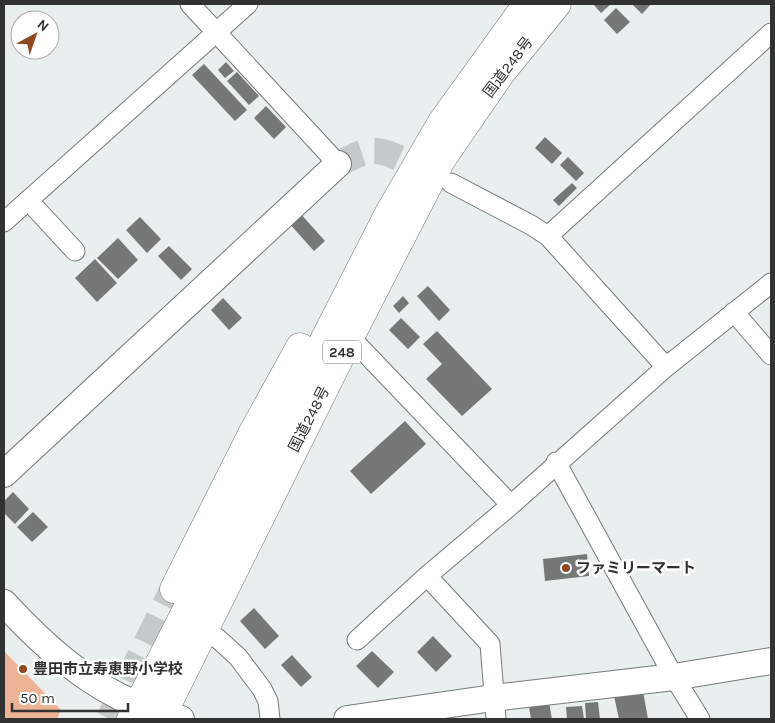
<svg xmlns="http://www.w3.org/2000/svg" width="775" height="723" viewBox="0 0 775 723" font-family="Karla,'Noto Sans JP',sans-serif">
<rect width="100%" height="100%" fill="#e9efee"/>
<path fill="#edb395" d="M4,651L61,710L57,719H4Z"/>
<path fill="#747877" d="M593,4H611L601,13Z
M632,4H651L642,14Z
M616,8L630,22L617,34L604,20Z
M226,62L234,71L225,78L218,70Z
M204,64L247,110L235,121L192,75Z
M237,72L259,96L249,105L227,81Z
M266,106L286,127L274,139L254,118Z
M545,137L562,153L552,164L535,148Z
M568,157L584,173L576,181L560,165Z
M572,183L577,188L559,206L553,200Z
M299,212L325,241L314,251L288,222Z
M140,217L161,239L147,253L126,230Z
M118,238L138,260L118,279L97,258Z
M169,246L192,269L181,280L158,256Z
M95,259L117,283L97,302L75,278Z
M428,286L450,310L439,321L417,296Z
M403,296L409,303L399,313L393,306Z
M223,298L242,318L229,330L211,310Z
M401,318L420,337L408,349L389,330Z
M437,331L492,389L462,416L426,379L442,364L423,344Z
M405,421L426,444L371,494L350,471Z
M13,492L29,509L15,524L4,513V501Z
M33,512L48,527L32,542L17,527Z
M587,554L589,576L545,581L543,559Z
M254,608L279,636L265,649L240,621Z
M433,636L452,656L436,672L417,652Z
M372,651L394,672L378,688L356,666Z
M292,655L312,677L301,687L281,665Z
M643,691L648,719H619L614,696Z
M548,697L552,719H531L528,701Z
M598,702L600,719H586L585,703Z
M582,706L584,719H567L566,707Z"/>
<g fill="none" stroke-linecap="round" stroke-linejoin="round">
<path stroke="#c4c9c9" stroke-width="26" stroke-dasharray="26 13" stroke-linecap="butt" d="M338,164C373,146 376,147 410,163"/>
<path stroke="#c4c9c9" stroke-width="28" stroke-dasharray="28 14" stroke-linecap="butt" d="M110,719L174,589"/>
<defs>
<path id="street" d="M190,4L338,164
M451,183L531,225L548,236L666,367
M28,200L75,251
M4,222L248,4
M548,236L771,33
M734,312L771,355
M350,337L511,505
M556,462L674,677L700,719
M427,576L490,644L496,719
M202,632L217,638L238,657L262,689L268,701L270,719
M357,640L427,576L511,505L666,367L771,283"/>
<path id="secondary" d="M4,474L338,164
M4,603C41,643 85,684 138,705C152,710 167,713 181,719
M347,719L493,698L674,677L771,661"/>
<path id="highway" d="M174,589L252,434L300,347
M131,719L389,213L442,122L527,4
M160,719L350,337L441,160L501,73L557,4"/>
</defs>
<use href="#street" stroke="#757a79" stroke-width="21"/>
<use href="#secondary" stroke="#757a79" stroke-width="28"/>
<use href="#highway" stroke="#757a79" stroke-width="29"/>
<use href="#street" stroke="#fff" stroke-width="19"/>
<use href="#secondary" stroke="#fff" stroke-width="26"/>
<use href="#highway" stroke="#fff" stroke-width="28"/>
</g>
<g fill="#8f4a22" stroke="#fff" stroke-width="2">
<circle cx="566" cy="568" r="5"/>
<circle cx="23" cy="669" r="5"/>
</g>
<g text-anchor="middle" stroke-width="5" stroke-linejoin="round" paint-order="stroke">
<rect fill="#fff" stroke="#6f7070" stroke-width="1" x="323" y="340.5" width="38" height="23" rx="4"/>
<g font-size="14" font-weight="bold" fill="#313333">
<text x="342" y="357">248</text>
</g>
<g font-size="15" fill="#313333" stroke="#fff">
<text transform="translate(508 67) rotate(-53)" y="5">国道248号</text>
<text transform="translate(309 419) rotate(-63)" y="5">国道248号</text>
</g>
<g font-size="15" font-weight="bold" fill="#313333" stroke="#fff" text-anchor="start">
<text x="576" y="573">ファミリーマート</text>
<text x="33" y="674">豊田市立寿恵野小学校</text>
</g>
</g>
<rect width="775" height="723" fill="none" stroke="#313333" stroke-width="10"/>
<g transform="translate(35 35) rotate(40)"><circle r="24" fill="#ffffff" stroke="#adadad"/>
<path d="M0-4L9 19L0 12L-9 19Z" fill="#8f4a22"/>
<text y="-8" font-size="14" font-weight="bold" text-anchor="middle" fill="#313333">N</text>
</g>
<path d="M12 703v8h116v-8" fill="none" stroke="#313333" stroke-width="2.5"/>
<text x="20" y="703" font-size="15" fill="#313333" stroke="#ffffff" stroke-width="4" paint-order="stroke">50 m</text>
</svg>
